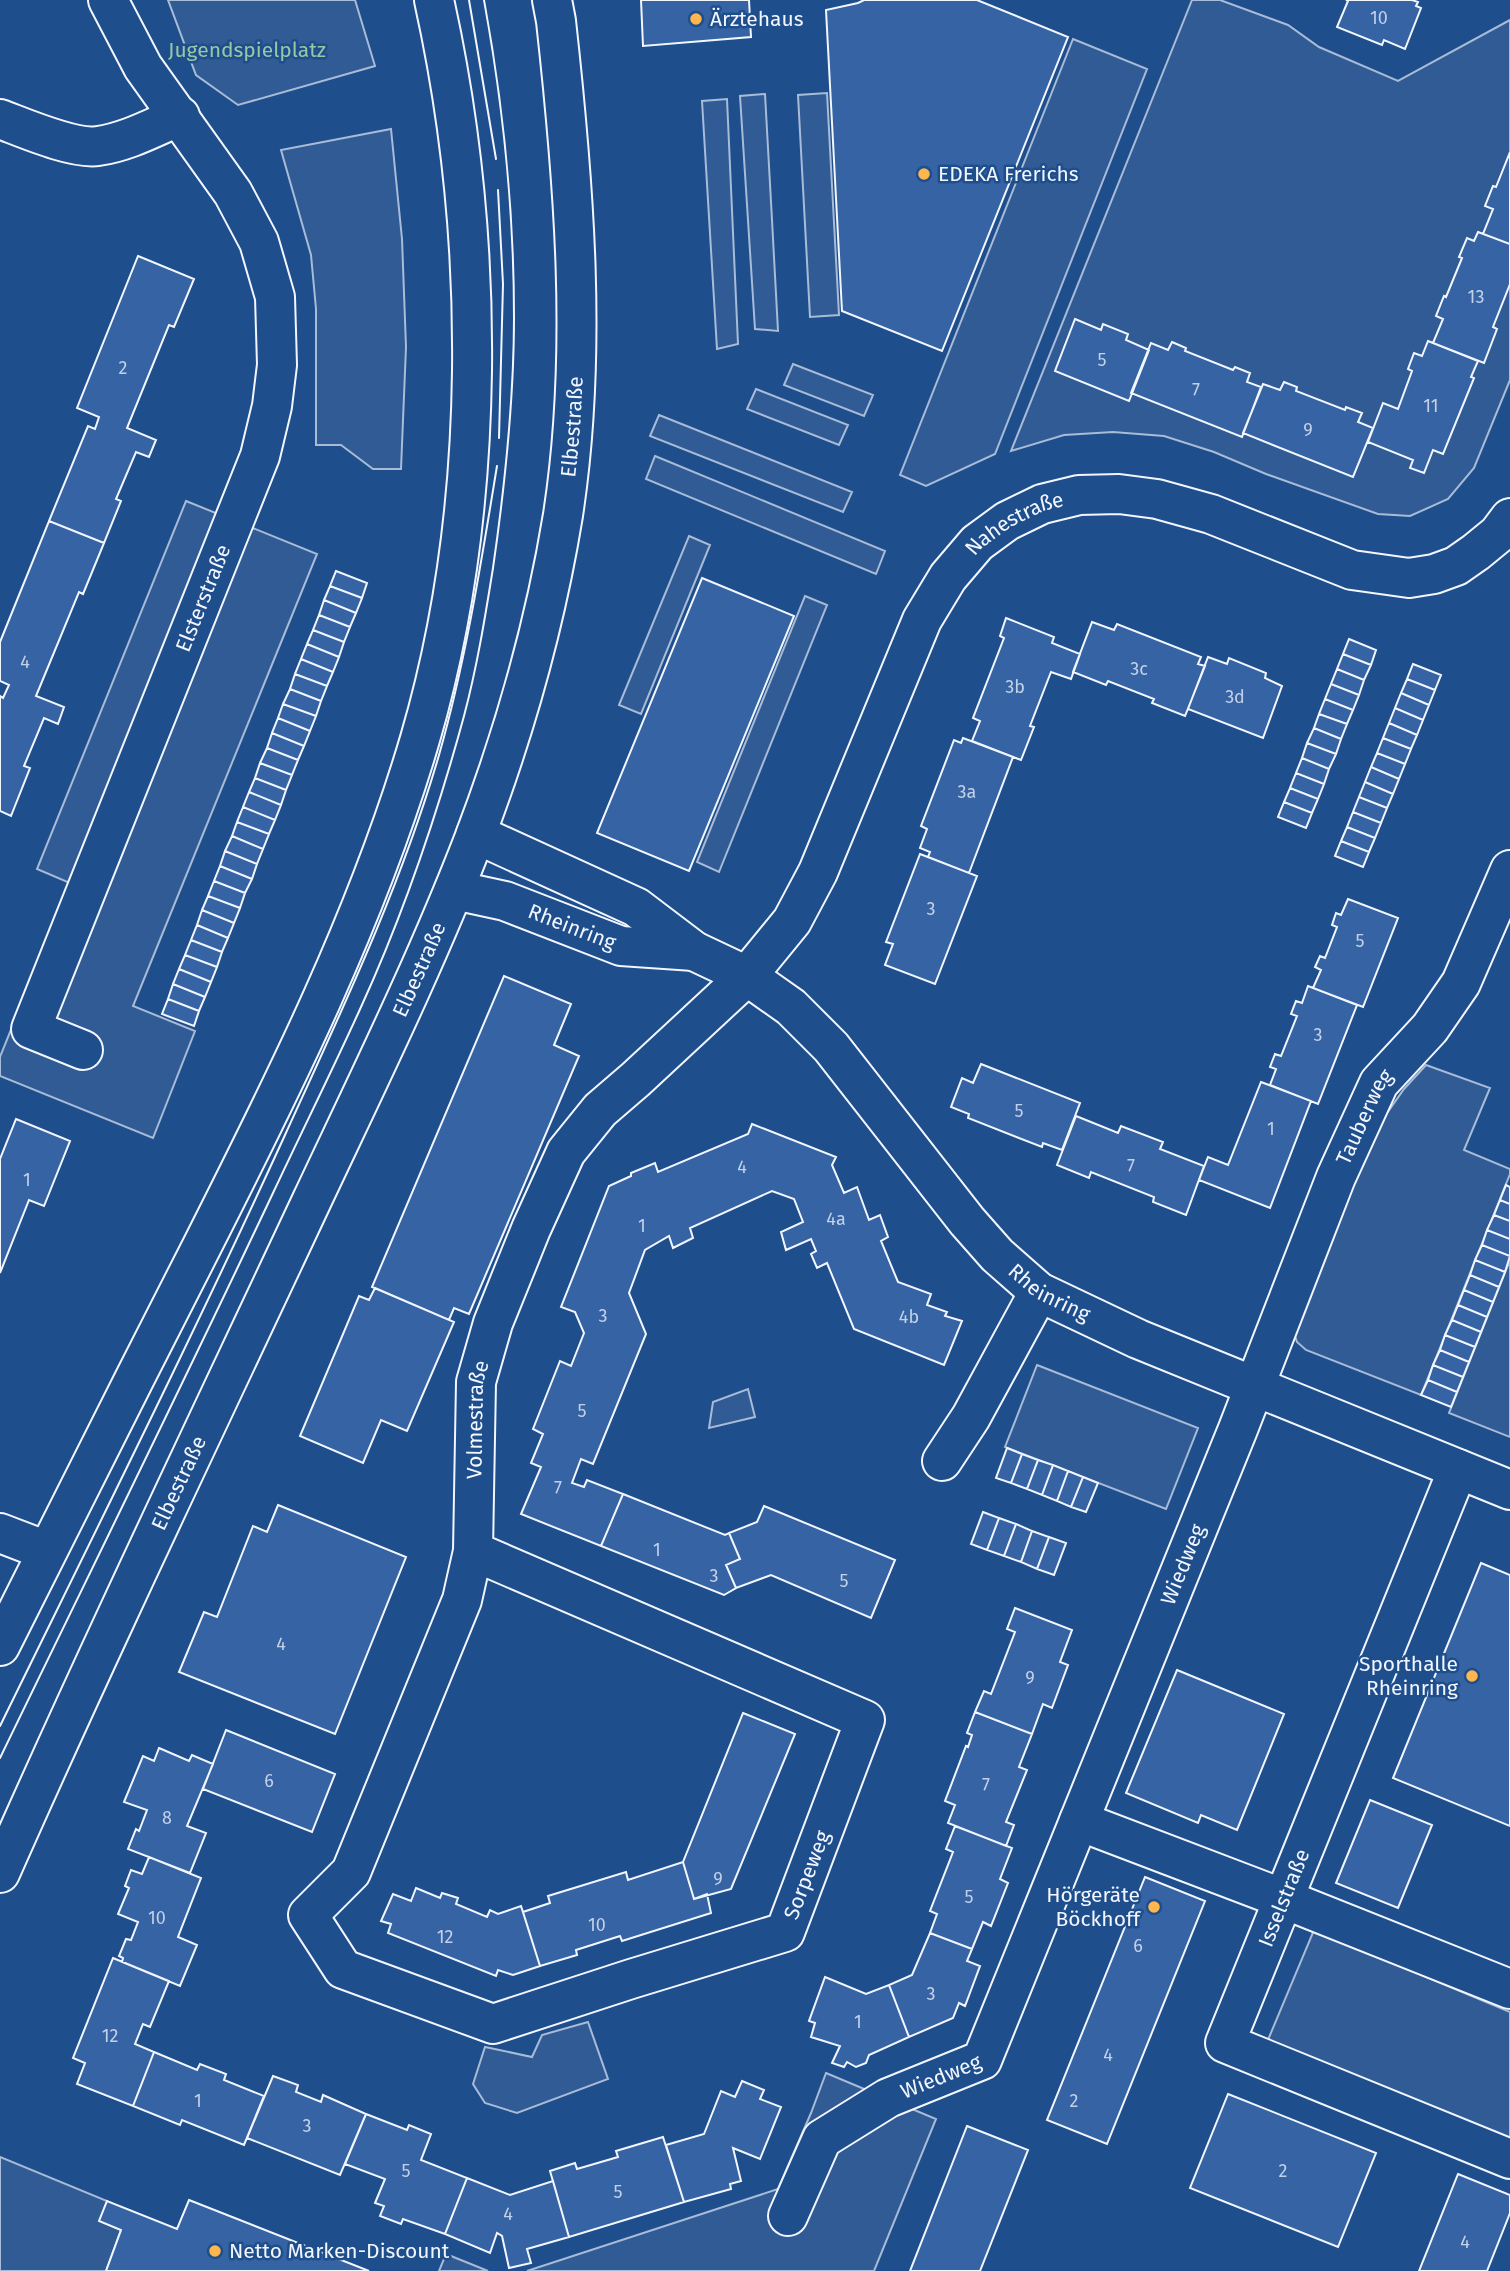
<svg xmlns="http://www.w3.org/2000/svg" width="1510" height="2271" viewBox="0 0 1510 2271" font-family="'Fira Sans',sans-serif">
<rect width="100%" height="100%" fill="#1f4e8c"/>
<path fill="#305b95" stroke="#a8bbd7" stroke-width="2" d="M168,0H355L375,66L238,105L196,75Z
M1192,0H1220L1288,25L1319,47L1398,81L1510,20V380L1474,468L1448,499L1410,516L1378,514L1266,474L1214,452L1164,436L1113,432L1064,435L1011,451Z
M1073,39L1147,69L995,454L926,486L900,475Z
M827,93L839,315L810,317L798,95Z
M765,94L772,220L778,331L755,329L740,96Z
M727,99L738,344L717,349L702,101Z
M391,129L402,239L406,347L401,469H373L341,445H316V309L311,255L281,150Z
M793,364L873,395L864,416L784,385Z
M756,389L848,425L839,445L747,409Z
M659,415L852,492L843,512L650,436Z
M655,456L885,551L876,574L646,479Z
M186,501L317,554L133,1006L195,1031L153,1138L0,1076V1057L70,883L37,869Z
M689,536L710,545L641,714L619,705Z
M805,596L827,605L719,872L697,862Z
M1426,1065L1490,1088L1464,1150L1510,1169V1174L1421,1395L1306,1350L1297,1342L1293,1330L1371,1136L1404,1089Z
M1510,1260V1437L1449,1413Z
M1037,1365L1198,1428L1166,1509L1005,1447Z
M748,1389L755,1417L709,1428L713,1402Z
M1314,1930L1510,2012V2149L1265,2047Z
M588,2022L608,2079L517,2113L485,2103L473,2084L485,2047L532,2057L542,2035Z
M826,2073L936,2119L874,2271H527L778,2189L811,2113Z
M0,2157L107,2201L100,2221L121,2230L106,2271H0Z
M446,2254L488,2271H439Z"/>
<path fill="#3563a3" stroke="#f2f6ff" stroke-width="2" d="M641,0H749L751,37L643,46Z
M864,0H977L1068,37L942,351L842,311L826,10L858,3Z
M1346,0H1412L1418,2L1416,6L1421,8L1405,49L1384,40L1382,45L1337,27L1348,1Z
M1510,152V244L1483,234L1493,209L1485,206L1493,186L1496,187Z
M1478,232L1510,244V284L1493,327L1497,329L1484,363L1433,343L1443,319L1436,316L1444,296L1446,297L1462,258L1459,257L1467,238L1474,241Z
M138,256L194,279L174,327L169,325L127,428L156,440L149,457L136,452L116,499L121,501L104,543L49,521L88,426L95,429L99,417L77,408Z
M1075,319L1101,330L1103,324L1128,334L1126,340L1149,350L1129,401L1055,371Z
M1428,341L1478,361L1471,377L1474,378L1443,454L1433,450L1424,473L1410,468L1413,460L1368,442L1383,403L1398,409L1412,371L1408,369L1414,353L1422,356Z
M1172,342L1186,348L1185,351L1233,370L1235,367L1250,373L1247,382L1261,387L1242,437L1131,393L1151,343L1168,350Z
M1284,382L1297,387L1296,391L1345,410L1346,407L1362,413L1358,422L1373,428L1353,477L1243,433L1263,384L1280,390Z
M49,521L104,543L83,594L79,592L36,696L64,707L58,724L44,718L24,766L30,768L11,816L0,811V696L3,698L9,685L0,681V642Z
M336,571L367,583L362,598L330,586Z
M702,578L794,616L689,871L597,833Z
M330,586L362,598L356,613L324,600Z
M324,600L356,613L350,627L319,615Z
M319,615L350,627L344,642L313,630Z
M1006,618L1054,637L1052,643L1080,654L1071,679L1051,672L1030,726L1034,727L1021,760L972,741L980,721L973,718L1004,638L1000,636Z
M1092,622L1114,630L1117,624L1201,657L1198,664L1205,666L1185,716L1152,703L1154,699L1108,681L1106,685L1073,672Z
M313,630L344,642L339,657L307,644Z
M1349,639L1376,650L1371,665L1343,654Z
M307,644L339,657L333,672L301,659Z
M1343,654L1371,665L1364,680L1337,669Z
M1208,657L1227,664L1229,658L1266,673L1265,678L1282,686L1263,738L1188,709Z
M301,659L333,672L327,686L295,674Z
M1413,664L1441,675L1435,690L1407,679Z
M1337,669L1364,680L1359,695L1331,684Z
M295,674L327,686L321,701L290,689Z
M1407,679L1435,690L1429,705L1401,693Z
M1331,684L1359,695L1353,710L1325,699Z
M290,689L321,701L316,716L283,704Z
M1401,693L1429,705L1423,720L1395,708Z
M1325,699L1353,710L1347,724L1319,714Z
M283,704L316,716L310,731L278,718Z
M1395,708L1423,720L1417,735L1389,723Z
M1319,714L1347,724L1341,739L1314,728Z
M278,718L310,731L304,746L272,733Z
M1389,723L1417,735L1411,749L1383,738Z
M1314,728L1341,739L1336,754L1307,743Z
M272,733L304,746L298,760L267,748Z
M963,738L1013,757L969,873L928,857L930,852L920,848L927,829L921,826L954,740L961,743Z
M1383,738L1411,749L1405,764L1377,753Z
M1307,743L1336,754L1329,769L1302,758Z
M267,748L298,760L292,775L260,763Z
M1377,753L1405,764L1399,779L1371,767Z
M1302,758L1329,769L1324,784L1296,773Z
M260,763L292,775L286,790L255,778Z
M1371,767L1399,779L1393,794L1365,782Z
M1296,773L1324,784L1318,799L1290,788Z
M255,778L286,790L281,805L249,792Z
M1365,782L1393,794L1387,808L1359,797Z
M1290,788L1318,799L1312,813L1284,802Z
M249,792L281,805L275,820L243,807Z
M1359,797L1387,808L1381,823L1353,812Z
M1284,802L1312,813L1306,828L1278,817Z
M243,807L275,820L269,834L237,822Z
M1353,812L1381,823L1375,838L1347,827Z
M237,822L269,834L263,849L232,836Z
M1347,827L1375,838L1369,852L1341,841Z
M232,836L263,849L257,864L225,851Z
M1341,841L1369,852L1363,867L1335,856Z
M225,851L257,864L252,879L220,866Z
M920,854L977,876L935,984L885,965L893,944L886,942Z
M220,866L252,879L245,893L214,881Z
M214,881L245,893L240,908L208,896Z
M208,896L240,908L234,923L202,910Z
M1348,899L1398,918L1363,1007L1313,988L1321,970L1315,967L1320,956L1325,958L1337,927L1332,925L1336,913L1341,915Z
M202,910L234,923L228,938L197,925Z
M197,925L228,938L222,952L191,940Z
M191,940L222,952L217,967L185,955Z
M185,955L217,967L211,982L179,969Z
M179,969L211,982L205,997L173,984Z
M504,976L571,1004L554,1045L579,1056L469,1314L454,1308L449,1320L372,1287Z
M173,984L205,997L199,1011L168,999Z
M1308,986L1357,1005L1318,1104L1270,1085L1276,1069L1270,1067L1275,1054L1281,1056L1297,1016L1291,1014L1296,1001L1302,1003Z
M168,999L199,1011L194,1026L162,1014Z
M981,1064L1080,1103L1062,1150L1043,1143L1042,1147L968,1118L969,1114L951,1107L962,1078L973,1083Z
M1261,1082L1311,1101L1270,1208L1199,1180L1208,1157L1228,1165Z
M1076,1116L1118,1133L1121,1126L1163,1142L1160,1149L1204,1166L1186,1215L1153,1202L1154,1197L1091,1172L1089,1178L1057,1165Z
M16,1119L70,1141L44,1206L29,1200L0,1273V1159Z
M752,1124L836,1157L832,1165L844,1193L857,1187L869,1220L880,1215L888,1237L881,1241L898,1282L931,1294L927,1305L947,1312L945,1316L962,1321L944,1365L854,1329L827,1263L817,1268L811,1254L816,1251L811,1239L786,1250L781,1232L803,1222L794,1199L772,1191L690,1228L693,1238L673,1248L669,1236L645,1250L629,1293L646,1334L593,1464L581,1459L572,1483L584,1487L587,1480L623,1494L601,1546L521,1514L541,1467L531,1463L543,1434L533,1429L560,1361L571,1366L584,1333L575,1312L561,1307L609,1186L631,1176V1173L655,1163L658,1172L748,1134Z
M1506,1185L1510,1187V1204L1500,1200Z
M1500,1200L1510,1204V1221L1494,1215Z
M1494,1215L1510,1221V1239L1487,1230Z
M1487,1230L1510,1239V1256L1482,1245Z
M1482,1245L1510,1256L1505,1272L1475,1260Z
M1475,1260L1505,1272L1499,1287L1470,1275Z
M1470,1275L1499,1287L1493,1302L1464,1290Z
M375,1288L454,1322L407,1431L381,1420L363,1463L300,1436L359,1296L369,1300Z
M1464,1290L1493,1302L1487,1317L1458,1305Z
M1458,1305L1487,1317L1481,1332L1452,1320Z
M1452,1320L1481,1332L1475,1347L1445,1335Z
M1445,1335L1475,1347L1469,1362L1440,1350Z
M1440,1350L1469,1362L1463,1377L1433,1365Z
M1433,1365L1463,1377L1457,1392L1428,1380Z
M1428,1380L1457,1392L1451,1407L1421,1395Z
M1007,1448L1022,1454L1011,1483L996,1478Z
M1022,1454L1038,1460L1027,1489L1011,1483Z
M1038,1460L1053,1465L1042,1495L1027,1489Z
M1053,1465L1068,1471L1057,1501L1042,1495Z
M1068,1471L1083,1477L1071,1507L1057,1501Z
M1083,1477L1098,1483L1086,1512L1071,1507Z
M623,1494L725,1535L729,1533L740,1559L726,1565L736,1588L724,1595L601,1546Z
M278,1505L406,1557L335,1734L179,1672L204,1612L217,1617L253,1526L267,1532Z
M764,1506L895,1560L871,1618L771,1575L736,1588L726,1565L740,1559L729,1533L757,1522Z
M983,1512L999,1518L987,1550L971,1544Z
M999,1518L1016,1524L1004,1556L987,1550Z
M1016,1524L1032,1531L1021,1562L1004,1556Z
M1032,1531L1049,1537L1037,1569L1021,1562Z
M1049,1537L1066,1543L1054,1575L1037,1569Z
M1481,1563L1510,1575V1826L1393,1778Z
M1015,1608L1072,1630L1060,1662L1068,1665L1052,1708L1043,1704L1032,1734L975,1712L984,1691L991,1694L1015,1632L1007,1629Z
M1177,1670L1284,1714L1237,1830L1201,1815L1198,1823L1126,1793Z
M975,1712L1032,1734L1019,1767L1027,1770L1006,1822L1014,1825L1006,1846L948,1823L955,1805L945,1801L966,1746L968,1747L972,1735L967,1733Z
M743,1713L795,1734L731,1889L694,1899L683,1862Z
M226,1730L335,1774L312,1832L203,1789Z
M159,1748L189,1761L192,1755L213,1764L187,1826L206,1833L190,1873L128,1849L136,1829L139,1831L147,1810L124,1802L143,1756L154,1761Z
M1370,1800L1432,1825L1398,1908L1336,1883Z
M955,1826L1012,1848L1000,1879L1008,1883L991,1926L983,1922L972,1949L930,1933L937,1914L930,1911L953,1852L946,1849Z
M149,1857L201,1878L178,1937L197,1945L180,1986L122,1962L123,1958L119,1956L126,1939L131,1940L138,1922L118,1914L129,1888L125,1886L131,1870L142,1874Z
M683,1862L694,1899L707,1894L711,1913L622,1941L620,1936L576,1950L577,1955L540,1966L523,1912L550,1903L548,1896L626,1872L628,1880Z
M1145,1877L1205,1901L1107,2144L1047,2120Z
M416,1888L440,1898L442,1893L458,1898L456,1904L487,1917L490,1910L498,1914L521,1906L540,1966L513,1975L498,1970L496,1976L388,1933L391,1924L381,1921L393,1894L411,1901Z
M930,1933L972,1949L967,1961L980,1966L965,2006L959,2003L953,2018L909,2037L889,1985L912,1975Z
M113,1958L169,1981L150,2027L143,2024L135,2044L154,2052L133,2106L77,2084L85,2063L73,2058Z
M825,1977L866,1994L889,1985L909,2037L869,2055L866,2063L856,2067L847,2062L844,2067L832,2063L840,2046L811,2037L815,2023L809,2021Z
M154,2052L197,2070L200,2064L226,2074L224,2080L264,2096L244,2145L182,2120L180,2125L133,2106Z
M273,2076L298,2085L296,2092L321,2102L323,2095L366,2114L340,2175L247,2138Z
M742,2081L764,2090L760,2099L781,2107L760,2159L733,2148L741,2181L730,2184L731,2189L684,2202L666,2145L704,2134L721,2091L735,2097Z
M1228,2094L1376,2153L1338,2247L1190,2188Z
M366,2114L407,2130L409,2125L431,2134L421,2160L467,2178L445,2234L403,2219L401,2224L380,2216L384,2206L375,2203L385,2179L345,2164Z
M967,2126L1028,2150L980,2271H910Z
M663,2137L684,2202L569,2237L550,2171L575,2163L577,2169L618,2157L616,2151Z
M1458,2174L1510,2195V2213L1487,2271H1419Z
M467,2178L510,2195L553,2181L569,2237L527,2249L531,2263L509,2268L502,2236L497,2233L490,2253L445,2234Z
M189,2200L369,2271H106L121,2230L99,2221L107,2201L177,2229Z"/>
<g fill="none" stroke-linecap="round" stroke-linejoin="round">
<defs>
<g id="minor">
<path d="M0,119C24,128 74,150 98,146C127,142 154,127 180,116"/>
<path id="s1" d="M476,834L636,907L694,951L747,976L791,1007L831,1047L967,1221L997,1255L1039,1292L1138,1339L1510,1490"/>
<path id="s2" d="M454,890L505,901L621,946L694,951"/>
<path id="s3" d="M83,1050L31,1029L260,456L272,406L277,365L275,297L259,242L233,193L143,67L108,0"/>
<path d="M942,1461L971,1417L1039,1292"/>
<path d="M1458,1469L1225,2043L1510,2159"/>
<path d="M0,1533L47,1551"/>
<path id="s4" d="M473,1551L865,1720L785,1932L631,1979L493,2024L343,1969L308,1915L351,1872L462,1600L473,1551L476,1382L493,1323L531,1229L566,1152L600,1110L636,1079L747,976L792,921L818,872L922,620L948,577L977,543L1007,521L1042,504L1079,495L1119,494L1157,499L1211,514L1352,570L1409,578L1434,574L1456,566L1476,552L1498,534L1510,518"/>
<path d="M0,1646C67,1512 134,1379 202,1246C285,1082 368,916 420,739C488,507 486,235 434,0"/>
<path d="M1079,1821L1284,1899L1510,1989"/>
<path id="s5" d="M0,1873C100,1647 207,1424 312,1200C368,1081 427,961 474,839C514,734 545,625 563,515C588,353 574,183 556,21L552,0"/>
<path id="s6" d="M788,2216L822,2139L888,2098L982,2060L1238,1429L1336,1177L1379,1083L1430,1028L1461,983L1510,870"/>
</g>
</defs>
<use href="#minor" stroke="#f2f6ff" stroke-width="42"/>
<use href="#minor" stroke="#1f4e8c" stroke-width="38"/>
<path stroke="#f2f6ff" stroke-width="2" d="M469,0L496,159
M498,190L503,284L499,438
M0,1726C96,1530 194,1334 285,1135C342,1010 401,886 439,755C466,660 481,563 497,466
M0,1758C91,1570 184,1382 273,1193C302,1131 333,1069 361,1007C404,913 437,815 464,716C477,667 485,618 493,568C505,485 514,401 514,317C514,210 503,104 484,0"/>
</g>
<g fill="#ffb74d" stroke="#1f4e8c" stroke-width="2.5">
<circle cx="696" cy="19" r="7"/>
<circle cx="924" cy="174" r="7"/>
<circle cx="1472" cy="1676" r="7"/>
<circle cx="1154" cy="1907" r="7"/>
<circle cx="215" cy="2251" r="7"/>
</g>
<g text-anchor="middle" stroke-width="5" stroke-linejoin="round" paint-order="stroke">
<g font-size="18" fill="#c3d1e8">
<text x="1379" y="24">10</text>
<text x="1476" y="303">13</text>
<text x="1102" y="366">5</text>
<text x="123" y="374">2</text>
<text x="1196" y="396">7</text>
<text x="1431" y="412">11</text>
<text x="1308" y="436">9</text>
<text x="25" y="668">4</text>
<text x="1139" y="675">3c</text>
<text x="1015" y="693">3b</text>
<text x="1235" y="703">3d</text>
<text x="967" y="798">3a</text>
<text x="931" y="915">3</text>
<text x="1360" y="947">5</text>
<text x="1318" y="1041">3</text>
<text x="1019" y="1117">5</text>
<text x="1271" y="1135">1</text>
<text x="1131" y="1172">7</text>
<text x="742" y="1173">4</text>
<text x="27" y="1186">1</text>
<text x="836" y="1225">4a</text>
<text x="642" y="1232">1</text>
<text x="603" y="1322">3</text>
<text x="909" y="1323">4b</text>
<text x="582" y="1417">5</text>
<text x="558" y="1494">7</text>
<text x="657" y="1556">1</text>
<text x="714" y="1582">3</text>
<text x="844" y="1587">5</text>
<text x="281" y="1650">4</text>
<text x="1030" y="1684">9</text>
<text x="269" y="1787">6</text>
<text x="986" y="1791">7</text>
<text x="167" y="1824">8</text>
<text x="718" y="1885">9</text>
<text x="969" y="1903">5</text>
<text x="157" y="1924">10</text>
<text x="597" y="1931">10</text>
<text x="445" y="1943">12</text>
<text x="1138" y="1952">6</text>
<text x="931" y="2000">3</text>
<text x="858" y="2028">1</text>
<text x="110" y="2042">12</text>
<text x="1108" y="2061">4</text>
<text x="198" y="2107">1</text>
<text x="1074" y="2107">2</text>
<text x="307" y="2132">3</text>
<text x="406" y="2177">5</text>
<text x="1283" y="2177">2</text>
<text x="618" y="2198">5</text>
<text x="508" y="2220">4</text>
<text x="1465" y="2248">4</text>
</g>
<g font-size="21" fill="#f2f6ff" stroke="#1f4e8c" text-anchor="start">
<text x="710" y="26">Ärztehaus</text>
<text x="938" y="181">EDEKA Frerichs</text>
<text x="1458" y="1671" text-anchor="end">Sporthalle<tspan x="1458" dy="24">Rheinring</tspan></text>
<text x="1140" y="1902" text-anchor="end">Hörgeräte<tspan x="1140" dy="24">Böckhoff</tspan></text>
<text x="229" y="2258">Netto Marken-Discount</text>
</g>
<g font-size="21" fill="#97c8a6" stroke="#1f4e8c">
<text x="247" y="57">Jugendspielplatz</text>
</g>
<g font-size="21" fill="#f2f6ff" stroke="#1f4e8c">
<text dy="7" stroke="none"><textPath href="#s5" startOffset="1563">Elbestraße</textPath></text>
<text dy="7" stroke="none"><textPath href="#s4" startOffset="2795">Nahestraße</textPath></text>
<text dy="7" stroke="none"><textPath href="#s3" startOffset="520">Elsterstraße</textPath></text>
<text dy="7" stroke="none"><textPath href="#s2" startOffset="124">Rheinring</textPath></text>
<text dy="7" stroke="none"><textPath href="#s5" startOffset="996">Elbestraße</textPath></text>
<text dy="7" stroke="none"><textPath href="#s6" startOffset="1281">Tauberweg</textPath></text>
<text dy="7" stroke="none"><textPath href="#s1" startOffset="749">Rheinring</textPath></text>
<text dy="7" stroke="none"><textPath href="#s4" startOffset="1720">Volmestraße</textPath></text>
<text dy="7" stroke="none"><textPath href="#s5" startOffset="429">Elbestraße</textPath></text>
<text dy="7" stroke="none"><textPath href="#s6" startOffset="798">Wiedweg</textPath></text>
<text transform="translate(807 1875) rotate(-69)" y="7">Sorpeweg</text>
<text transform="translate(1284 1898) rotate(-68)" y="7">Isselstraße</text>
<text dy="7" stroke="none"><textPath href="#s6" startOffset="219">Wiedweg</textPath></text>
</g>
</g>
</svg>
